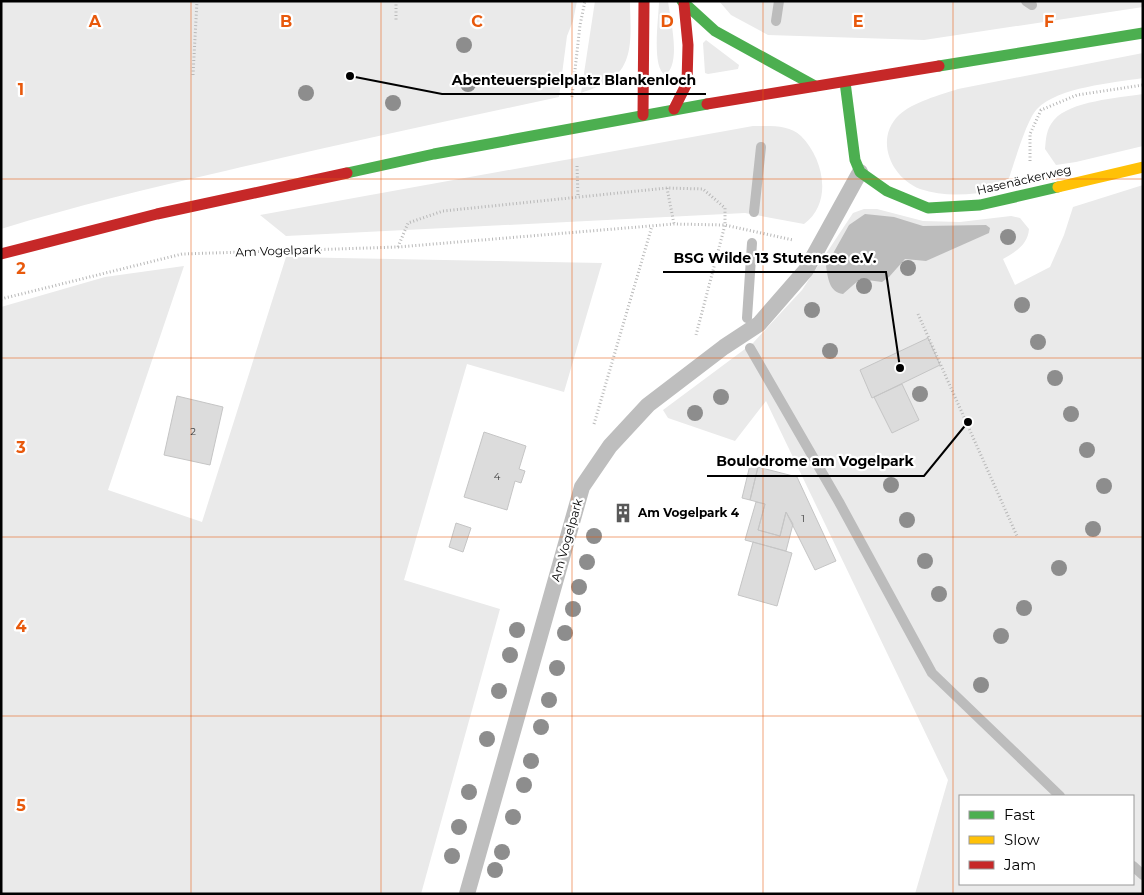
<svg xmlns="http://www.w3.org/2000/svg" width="1144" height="895" viewBox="0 0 1144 895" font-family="Montserrat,sans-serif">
<rect width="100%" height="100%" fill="#fff"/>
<path fill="#eaeaea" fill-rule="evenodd" d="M1,1H577L573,21L567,36L559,97C448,121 336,145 225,171C150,188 75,206 1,229Z
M595,1H630C630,28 636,64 610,80C602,86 591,89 581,93Z
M659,1H668C670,18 682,64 665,75C651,67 659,16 659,1Z
M719,1H1143V7L924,40L768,35L731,15Z
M706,40L739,65L738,69L708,74L705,73L703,43Z
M1143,53V78C1113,83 1058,87 1037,109C1026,120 1012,171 1006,187L999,191C972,194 946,198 920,189C891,178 874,139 899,115C913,102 940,95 958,89Z
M1143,94V146L1076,162L1056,165L1045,149C1046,139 1046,129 1054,120C1070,101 1118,98 1143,94Z
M753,126C769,126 789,124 801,136C824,159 833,203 804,224L745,213L286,236L260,215Z
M1143,185V894H915L948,780L766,401L735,441L668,418L663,410L753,343L802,290L853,213L864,209H877L923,221L960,222L1011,216L1020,218L1029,229C1028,244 1016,252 1003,259L1015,285L1050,267L1064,235L1073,207ZM960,796H1133V884H960Z
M286,257L602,263L564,392L467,364L404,580L500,609L421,894H1V307L105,277L184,266L108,490L202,522Z"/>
<path fill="#bcbcbc" d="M865,214L894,217L923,226L986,225L990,228L989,233L926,261L905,259L889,277L882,282L860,279L843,294C829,292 828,278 826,266L849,225Z"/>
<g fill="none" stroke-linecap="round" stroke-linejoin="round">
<path stroke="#bcbcbc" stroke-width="10" d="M1026,1L1032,5
M776,21L779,1
M754,212L761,147
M747,318L752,243
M750,348L839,502L932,673L1060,796
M1133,866L1143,875"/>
</g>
<path fill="#dcdcdc" stroke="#c5c5c5" d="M928,338L940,365L872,398L860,370Z
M902,384L919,420L892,433L874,397Z
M177,396L223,407L210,465L164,455Z
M484,432L526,446L519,469L525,471L521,483L515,481L507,510L464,497Z
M750,465L758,467L750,500L742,498Z
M758,467L797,477L836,561L815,570L786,512L780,536L758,530L765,504L750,500Z
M756,502L765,504L758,530L780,536L786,512L793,524L786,551L745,540Z
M618,505L630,507L628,521L616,520Z
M456,523L471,528L463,552L449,547Z
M753,542L792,553L777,606L738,595Z"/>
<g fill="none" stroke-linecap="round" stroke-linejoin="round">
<path stroke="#b8b8b8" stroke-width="3" stroke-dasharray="1 2.5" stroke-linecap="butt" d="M396,1V21
M193,75L197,1
M572,97L580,25L585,1
M1030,161V134L1041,110L1077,95L1143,85
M577,166L578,197
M667,188L674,224
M398,247L408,223L443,211L667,188L703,189L725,208V225L696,335
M1,299L182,254L398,247L674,224L725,225L793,240
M918,314L1017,536
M594,424L652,226"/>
<path stroke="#bebebe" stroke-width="16" d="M467,894L582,487L610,446L648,405L724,347L759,324L806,270L860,172"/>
<path stroke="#4caf50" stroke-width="11" d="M682,1L715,31L815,86
M939,66L1143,33
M845,82L855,160L860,172L887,191L928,208L980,205L1058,187
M347,173L434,154L707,104"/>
<path stroke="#ffc107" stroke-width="11" d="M1058,187L1143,167"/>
<path stroke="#c62828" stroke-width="11" d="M707,104L939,66
M674,109L687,83L688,45L684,4
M643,115L644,1
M1,254L157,214L347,173"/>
</g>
<g fill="#8d8d8d">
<circle cx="464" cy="45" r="8"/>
<circle cx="468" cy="84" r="8"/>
<circle cx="306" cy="93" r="8"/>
<circle cx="393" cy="103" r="8"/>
<circle cx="1008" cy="237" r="8"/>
<circle cx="908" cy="268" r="8"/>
<circle cx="864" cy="286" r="8"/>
<circle cx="1022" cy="305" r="8"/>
<circle cx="812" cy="310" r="8"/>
<circle cx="1038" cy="342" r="8"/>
<circle cx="830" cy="351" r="8"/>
<circle cx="1055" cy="378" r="8"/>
<circle cx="920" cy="394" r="8"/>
<circle cx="721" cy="397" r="8"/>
<circle cx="695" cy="413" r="8"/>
<circle cx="1071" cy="414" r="8"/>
<circle cx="1087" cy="450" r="8"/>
<circle cx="891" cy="485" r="8"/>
<circle cx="1104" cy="486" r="8"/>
<circle cx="907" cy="520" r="8"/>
<circle cx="1093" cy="529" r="8"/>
<circle cx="594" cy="536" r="8"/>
<circle cx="925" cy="561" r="8"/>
<circle cx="587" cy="562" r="8"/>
<circle cx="1059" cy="568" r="8"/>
<circle cx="579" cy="587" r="8"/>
<circle cx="939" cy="594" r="8"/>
<circle cx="1024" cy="608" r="8"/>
<circle cx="573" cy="609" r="8"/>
<circle cx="517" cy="630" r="8"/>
<circle cx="565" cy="633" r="8"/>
<circle cx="1001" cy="636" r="8"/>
<circle cx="510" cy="655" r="8"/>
<circle cx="557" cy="668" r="8"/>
<circle cx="981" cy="685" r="8"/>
<circle cx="499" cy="691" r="8"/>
<circle cx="549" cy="700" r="8"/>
<circle cx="541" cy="727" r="8"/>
<circle cx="487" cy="739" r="8"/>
<circle cx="531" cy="761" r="8"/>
<circle cx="524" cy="785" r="8"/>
<circle cx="469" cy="792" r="8"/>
<circle cx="513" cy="817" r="8"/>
<circle cx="459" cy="827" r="8"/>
<circle cx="502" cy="852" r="8"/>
<circle cx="452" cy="856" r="8"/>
<circle cx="495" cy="870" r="8"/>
</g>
<path fill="none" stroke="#e8590c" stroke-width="1" stroke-opacity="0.55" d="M191,1V894M381,1V894M572,1V894M763,1V894M953,1V894M1,179H1143M1,358H1143M1,537H1143M1,716H1143"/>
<defs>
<symbol id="building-bare" viewBox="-9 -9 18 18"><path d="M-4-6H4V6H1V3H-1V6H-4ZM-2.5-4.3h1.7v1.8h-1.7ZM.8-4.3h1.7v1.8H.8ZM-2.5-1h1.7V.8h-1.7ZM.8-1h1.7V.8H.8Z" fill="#595959" stroke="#fff" stroke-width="2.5" paint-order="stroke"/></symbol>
</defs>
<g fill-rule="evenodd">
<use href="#building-bare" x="609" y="499" width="28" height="28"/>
</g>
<g text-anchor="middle" stroke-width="4.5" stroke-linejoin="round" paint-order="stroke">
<g font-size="10" fill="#373737">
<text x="193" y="435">2</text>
<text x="497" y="480">4</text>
<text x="803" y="522">1</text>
</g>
<g font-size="12" fill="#000" stroke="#fff">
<text transform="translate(1024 180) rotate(-13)" y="4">Hasenäckerweg</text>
<text transform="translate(278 251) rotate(-2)" y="4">Am Vogelpark</text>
<text transform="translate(567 540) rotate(-74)" y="4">Am Vogelpark</text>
</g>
<g font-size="12" font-weight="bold" fill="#000" stroke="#fff" text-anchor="start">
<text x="638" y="517">Am Vogelpark 4</text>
</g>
</g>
<g font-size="16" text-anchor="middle" font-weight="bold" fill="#e8590c" stroke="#fff" stroke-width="4.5" stroke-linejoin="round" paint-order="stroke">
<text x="95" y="27">A</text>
<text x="286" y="27">B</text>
<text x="477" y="27">C</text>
<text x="667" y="27">D</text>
<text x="858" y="27">E</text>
<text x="1049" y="27">F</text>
<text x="21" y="95">1</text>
<text x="21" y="274">2</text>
<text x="21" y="453">3</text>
<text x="21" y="632">4</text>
<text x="21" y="811">5</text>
</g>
<path fill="none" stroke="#000" stroke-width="2" d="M350 76L442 94H706M900 368L886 272H663M968 422L924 476H707"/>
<g fill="#000" stroke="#fff" stroke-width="2">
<circle cx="350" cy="76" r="5"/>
<circle cx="900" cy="368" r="5"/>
<circle cx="968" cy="422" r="5"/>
</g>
<g font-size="14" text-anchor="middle" font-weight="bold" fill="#000" stroke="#fff" stroke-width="4.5" stroke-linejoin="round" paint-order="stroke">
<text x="574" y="85">Abenteuerspielplatz Blankenloch</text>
<text x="775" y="263">BSG Wilde 13 Stutensee e.V.</text>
<text x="815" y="466">Boulodrome am Vogelpark</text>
</g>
<rect width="1144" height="895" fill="none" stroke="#000000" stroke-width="5"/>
<rect x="959" y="795" width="175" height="90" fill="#ffffff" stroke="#999999"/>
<rect x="969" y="811" width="25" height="8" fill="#4caf50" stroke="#999999"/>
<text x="1004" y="820" font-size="15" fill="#000000">Fast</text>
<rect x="969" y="836" width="25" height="8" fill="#ffc107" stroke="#999999"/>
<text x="1004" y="845" font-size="15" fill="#000000">Slow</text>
<rect x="969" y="861" width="25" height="8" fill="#c62828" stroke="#999999"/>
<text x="1004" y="870" font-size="15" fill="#000000">Jam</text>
</svg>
